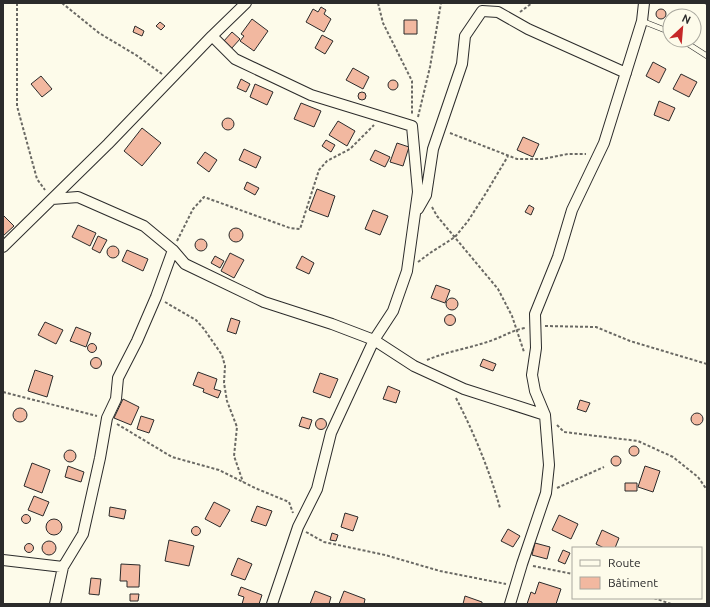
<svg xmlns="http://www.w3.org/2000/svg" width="710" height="607" viewBox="0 0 710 607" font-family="Ubuntu,sans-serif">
<rect width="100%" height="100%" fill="#fdfbea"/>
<path fill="#f2b8a0" stroke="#2b2b2b" d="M321,7L326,10L324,14L331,19L324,32L306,22L313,9L318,12Z
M656 14a5 5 0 1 1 10 0a5 5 0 1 1-10 0Z
M252,19L268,31L254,51L240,41L244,36L241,34Z
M404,20H417V34H404Z
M160,22L165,26L161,30L156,26Z
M135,26L144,31L142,36L133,32Z
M232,32L240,39L231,49L223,42Z
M322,35L333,41L325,54L315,48Z
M653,62L666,69L659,83L646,76Z
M353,68L369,77L363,89L346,80Z
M681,74L697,82L689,97L673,89Z
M41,76L52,89L42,97L31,84Z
M241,79L250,84L246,92L237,88Z
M388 85a5 5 0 1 1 10 0a5 5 0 1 1-10 0Z
M255,84L273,92L267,105L250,97Z
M358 96a4 4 0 1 1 8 0a4 4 0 1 1-8 0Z
M659,101L675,108L669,121L654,115Z
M301,103L321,111L314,127L294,119Z
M222 124a6 6 0 1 1 12 0a6 6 0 1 1-12 0Z
M338,121L355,131L347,146L329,135Z
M142,128L161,143L142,166L124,151Z
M523,137L539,144L533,157L517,150Z
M326,140L335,145L331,152L322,146Z
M397,143L409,147L403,166L390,162Z
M244,149L261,157L256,168L239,160Z
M375,150L390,157L385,167L370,160Z
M205,152L217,160L209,172L197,163Z
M247,182L259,188L255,195L244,189Z
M317,189L335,196L328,217L309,210Z
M529,205L534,208L531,215L525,212Z
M373,210L388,216L380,235L365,229Z
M3,215L14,226L3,236Z
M78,225L96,233L90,246L72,237Z
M229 235a7 7 0 1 1 14 0a7 7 0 1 1-14 0Z
M98,236L107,240L100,253L92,249Z
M195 245a6 6 0 1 1 12 0a6 6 0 1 1-12 0Z
M107 252a6 6 0 1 1 12 0a6 6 0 1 1-12 0Z
M127,250L148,259L143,271L122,261Z
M230,253L244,260L234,278L221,271Z
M215,256L224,261L220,268L211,263Z
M302,256L314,263L309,274L296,268Z
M436,285L450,290L445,303L431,298Z
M446 304a6 6 0 1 1 12 0a6 6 0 1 1-12 0Z
M444.5 320a5.5 5.5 0 1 1 11 0a5.5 5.5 0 1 1-11 0Z
M231,318L240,321L236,334L227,331Z
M45,322L63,330L56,344L38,335Z
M76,327L91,333L86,347L70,341Z
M87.5 348a4.5 4.5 0 1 1 9 0a4.5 4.5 0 1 1-9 0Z
M90.5 363a5.5 5.5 0 1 1 11 0a5.5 5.5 0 1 1-11 0Z
M483,359L496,364L493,371L480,366Z
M35,370L53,376L47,397L28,391Z
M198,372L217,379L214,389L221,391L218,398L203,392L204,389L193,385Z
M320,373L338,379L330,398L313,392Z
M388,386L400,391L396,403L383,399Z
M123,399L139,407L131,425L114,418Z
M580,400L590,403L586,412L577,409Z
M13 415a7 7 0 1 1 14 0a7 7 0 1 1-14 0Z
M691 419a6 6 0 1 1 12 0a6 6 0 1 1-12 0Z
M141,416L154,420L149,433L137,429Z
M302,417L312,420L309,429L299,426Z
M315.5 424a5.5 5.5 0 1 1 11 0a5.5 5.5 0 1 1-11 0Z
M629 451a5 5 0 1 1 10 0a5 5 0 1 1-10 0Z
M64 456a6 6 0 1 1 12 0a6 6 0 1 1-12 0Z
M611 461a5 5 0 1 1 10 0a5 5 0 1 1-10 0Z
M32,463L50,470L42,493L24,486Z
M68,466L84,472L81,482L65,477Z
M645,466L660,471L653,492L638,487Z
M625,483H637V491H625Z
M34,496L49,502L43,516L28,510Z
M214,502L230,510L220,527L205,519Z
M257,506L272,511L266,526L251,521Z
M110,507L126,510L124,519L109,516Z
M345,513L358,517L353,531L341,527Z
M21.5 519a4.5 4.5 0 1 1 9 0a4.5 4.5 0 1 1-9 0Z
M559,515L578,524L571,539L552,530Z
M46 527a8 8 0 1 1 16 0a8 8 0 1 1-16 0Z
M191.5 531a4.5 4.5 0 1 1 9 0a4.5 4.5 0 1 1-9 0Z
M508,529L520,536L513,547L501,541Z
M602,530L619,538L615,548H604L596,544Z
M332,533L338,535L336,541L330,540Z
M169,540L194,546L189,566L165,561Z
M42 548a7 7 0 1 1 14 0a7 7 0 1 1-14 0Z
M535,543L550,547L547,559L532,555Z
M24.5 548a4.5 4.5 0 1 1 9 0a4.5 4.5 0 1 1-9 0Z
M563,550L570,553L565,564L558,561Z
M238,558L252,564L245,580L231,575Z
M121,564L140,565L139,587H127V581H120Z
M91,578L101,579L99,595L89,594Z
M539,582L561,589L556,604H527L531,592L535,594Z
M241,587L262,595L259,604H242L244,597L238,595Z
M315,591L331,597L329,604H310Z
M344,591L365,599L364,604H339Z
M130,594H139L138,601H130Z
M465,596L482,602V604H463Z"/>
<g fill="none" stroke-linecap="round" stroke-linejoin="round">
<defs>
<path id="lane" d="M642,21L670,32
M682,40L707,56"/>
<path id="street" d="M212,36L235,59L311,95L412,126L418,192L407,271L393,311L374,340L331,433L317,489L298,527L272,604
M52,199L78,197L144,226L173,250L185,264L264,302L332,324L374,340L414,366L464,389L545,415L549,465L546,493L522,564L510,604
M418,209L426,195L433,149L462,64L465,36L482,11L498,12L528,29L626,73
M3,247L108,144L212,36L246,3
M545,415L535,391L532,375L536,348L535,314L558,257L572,210L604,143L642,21L644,3
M3,560L63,567
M55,604L63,567L83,534L100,458L107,418L116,399L118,378L137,341L156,297L173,250"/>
</defs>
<use href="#lane" stroke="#2b2b2b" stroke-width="6"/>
<use href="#street" stroke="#2b2b2b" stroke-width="12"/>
<path stroke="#6a6964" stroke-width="2" stroke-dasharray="3 2" stroke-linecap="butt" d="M17,3V106L37,179L45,190
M62,3L99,33L136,55L162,74
M378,3L383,23L412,81V115
M705,3L707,4
M520,12L532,3
M418,117L430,67L441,3
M450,133L517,159H542L568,154H586
M432,207L437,216L498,289L512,316L524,352
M177,241L193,209L204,197L290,228L300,229L319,170L327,161L350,149L374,125
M418,262L430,253L455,237L468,221L486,193L508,156
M165,302L196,320L204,329L222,355L225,366L224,383L227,401L237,427L234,456L243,482
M545,326L596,327L630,341L707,364
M427,360C448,351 471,348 493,340C504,336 513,330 525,328
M3,392L97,416
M456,398C474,433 489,469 500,508
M117,424L172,457L219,470L255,488L289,502L293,513
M557,425L564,432L638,441L673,457L698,477L707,490
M557,488L604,467
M306,532L324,542L385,555L440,571L506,584
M533,566L573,574
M654,598L671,604
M706,604H707"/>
<use href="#lane" stroke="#fdfbea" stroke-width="5"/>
<use href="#street" stroke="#fdfbea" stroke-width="10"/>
</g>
<rect width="710" height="607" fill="none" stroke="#2b2b2b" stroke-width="8"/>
<rect x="572" y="547" width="130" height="52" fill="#fdfbea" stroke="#a9a89e"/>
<rect x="580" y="560" width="20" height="6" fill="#fdfbea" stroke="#a9a89e"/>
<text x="608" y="567" font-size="12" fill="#2b2b2b">Route</text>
<rect x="580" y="577" width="20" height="12" fill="#f2b8a0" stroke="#a9a89e"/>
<text x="608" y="587" font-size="12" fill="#2b2b2b">Bâtiment</text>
<g transform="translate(682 28) rotate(26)"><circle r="19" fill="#fdfbea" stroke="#a9a89e"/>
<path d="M0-3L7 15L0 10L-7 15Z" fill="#c62828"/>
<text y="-6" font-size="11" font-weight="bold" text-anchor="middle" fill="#2b2b2b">N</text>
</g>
</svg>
